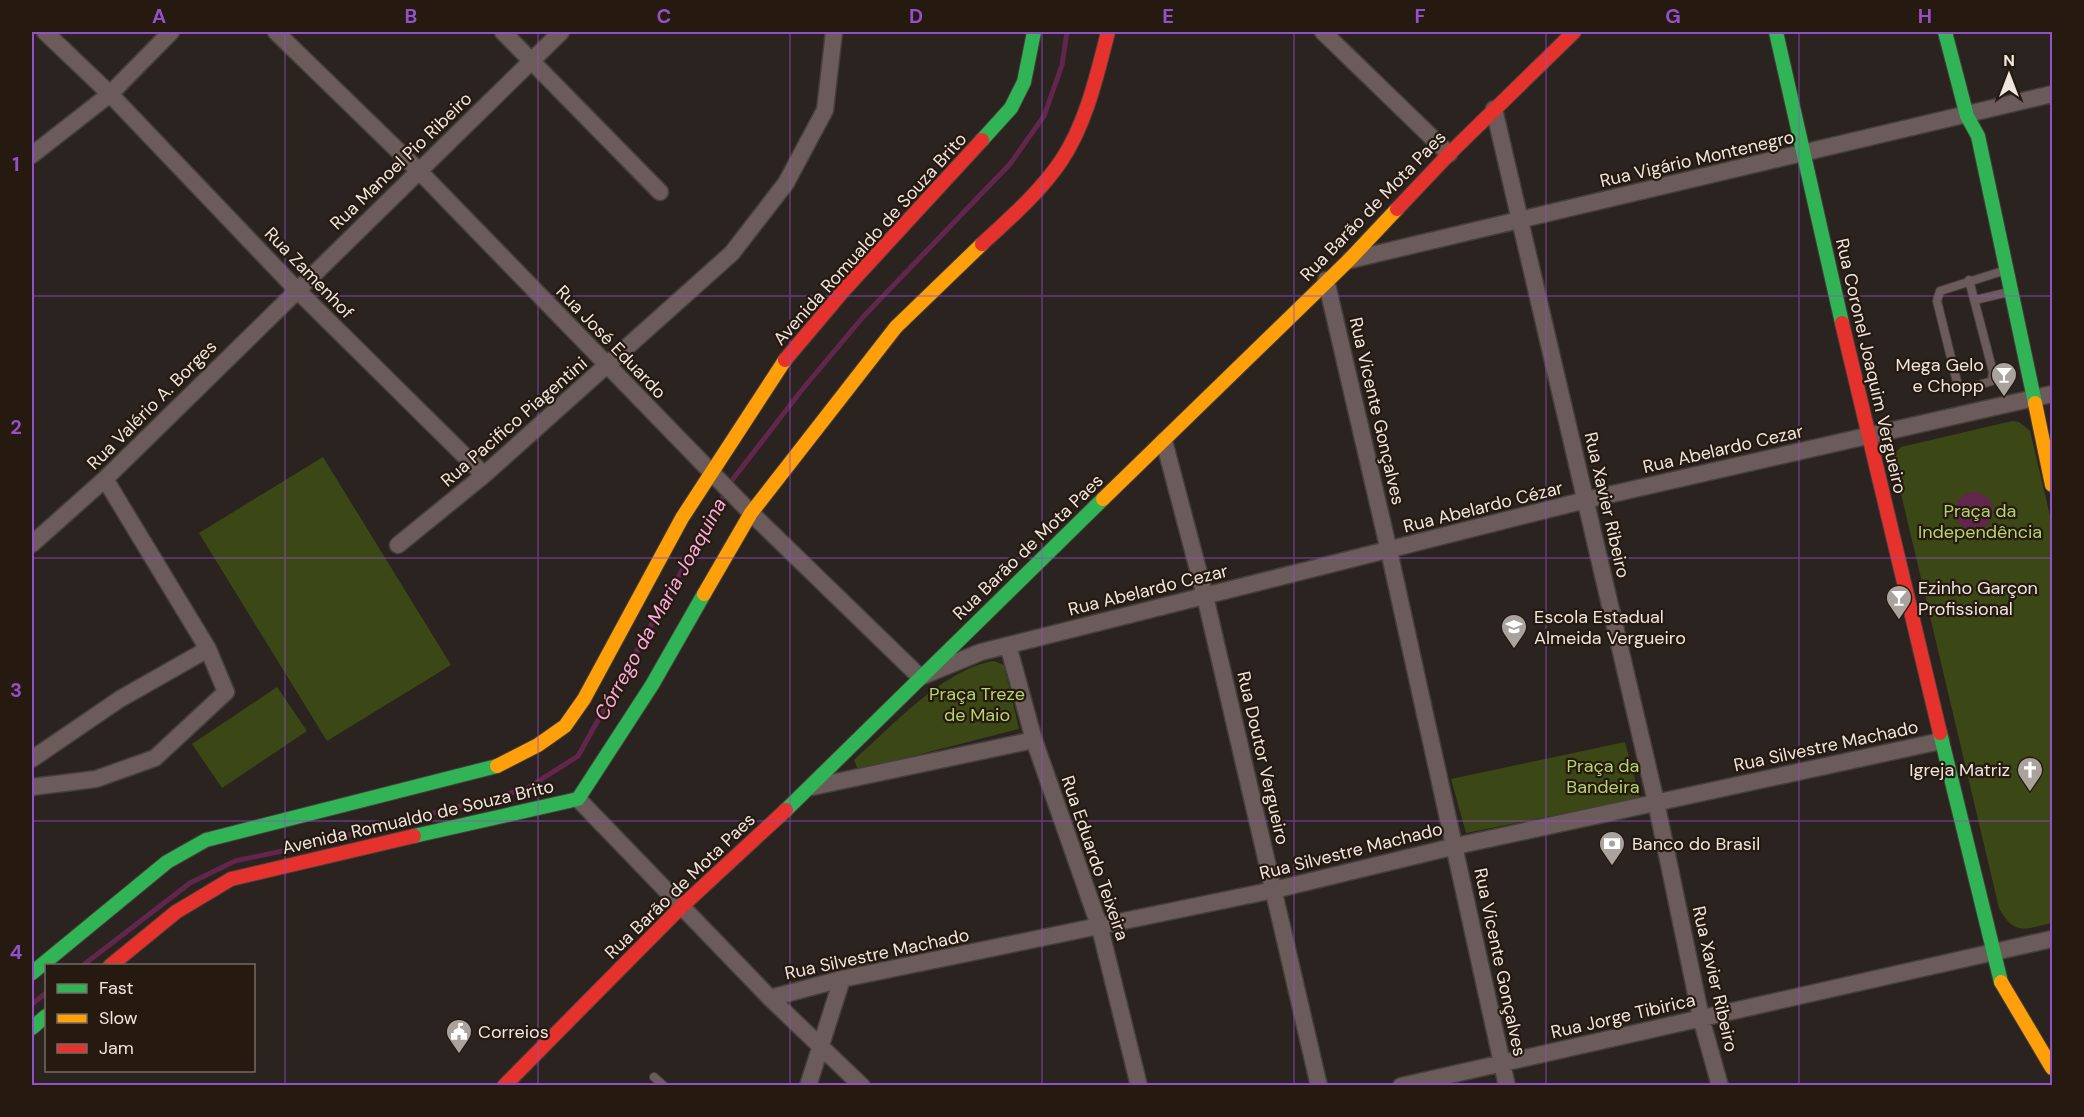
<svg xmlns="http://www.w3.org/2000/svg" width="2084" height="1117" viewBox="0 0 2084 1117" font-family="'DM Sans',sans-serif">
<rect width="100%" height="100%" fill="#2a231f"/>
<path fill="#3b4815" d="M2012,421L2019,422L2030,431L2052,524V923C2025,929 2014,936 1999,908L1893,460L1895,453L1901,447Z
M323,457L451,665L327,741L199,533Z
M994,661L1004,665L1019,729L858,770L854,760C891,727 945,668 994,661Z
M277,687L307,731L222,788L192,744Z
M1625,742L1640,798L1466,833L1451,779Z"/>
<path fill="#62264c" d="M1955 511a19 19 0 1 1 38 0a19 19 0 1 1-38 0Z"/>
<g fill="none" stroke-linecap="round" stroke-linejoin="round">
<path stroke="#62264c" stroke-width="5" d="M82,966L190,883L235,861L306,846L526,789L578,756L733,479L801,391L863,317L1010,164L1044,116L1062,65L1067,32
M32,1004L46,993"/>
<defs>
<path id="lane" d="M1969,280L1993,372L1992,381L1969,388L1958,386L1937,301L1940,291L2006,270
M1975,300L2009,292
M654,1077L664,1086"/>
<path id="street" d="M45,32L110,94L296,289L484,475
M276,32L420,172L751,513L920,677L981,652L1586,500L2052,394
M503,32L660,192
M1323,32L1449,154
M1494,109L1656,802L1701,1018L1720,1086
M32,155L110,94L171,32
M1350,260L2052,94
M1326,280L1389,551L1507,1086
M1164,441L1205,596L1319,1086
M32,544L105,479L561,32
M398,545L484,475L732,253L786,183L825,110L834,32
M1008,645L1034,740L1100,928L1139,1086
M32,759L120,699L208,649
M32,787L96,779L155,758L226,692L208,649L105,479
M812,787L1034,740
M578,799L770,998L862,1086
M770,998L842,979L1274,890L1456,846L1941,741
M808,1086L842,979
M1401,1086L2052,939"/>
<path id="fast" d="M1776,32L1842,323
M1945,32L1967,116L1978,136L2035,403
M982,140L1011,108L1024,82L1034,32
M1940,733L2001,982
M786,810L1103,499
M414,836L578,799L652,685L704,594
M32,973L167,862L206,840L497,766
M32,1028L46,1016"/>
<path id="slow" d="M2035,403L2052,485
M1103,499L1349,260L1397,209
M704,594L751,513L896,327L982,244
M497,766L538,745L565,726L584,699L682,518L785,360
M2001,982L2052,1068"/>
<path id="jam" d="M1397,209L1449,154L1574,32
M982,244C1008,220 1041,191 1061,161C1086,124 1097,75 1108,32
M1842,323L1940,733
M785,360L844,290L982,140
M110,966L176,912L231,879L414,836
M504,1086L681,907L786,810"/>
</defs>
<use href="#lane" stroke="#453f3b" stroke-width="10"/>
<use href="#street" stroke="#453f3b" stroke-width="19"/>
<use href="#fast" stroke="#453f3b" stroke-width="16"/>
<use href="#slow" stroke="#453f3b" stroke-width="16"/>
<use href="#jam" stroke="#453f3b" stroke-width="16"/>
<use href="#lane" stroke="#6b5b5b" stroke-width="8"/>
<use href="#street" stroke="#6b5b5b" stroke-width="16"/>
<use href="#fast" stroke="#30b455" stroke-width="14"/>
<use href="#slow" stroke="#ff9f0a" stroke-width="14"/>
<use href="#jam" stroke="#e5322d" stroke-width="14"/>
</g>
<path fill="none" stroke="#9251c6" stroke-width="1.5" stroke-opacity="0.55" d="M285,32V1086M538,32V1086M790,32V1086M1042,32V1086M1294,32V1086M1546,32V1086M1799,32V1086M32,296H2052M32,558H2052M32,821H2052"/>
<defs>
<symbol id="bar-pin" viewBox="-11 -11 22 30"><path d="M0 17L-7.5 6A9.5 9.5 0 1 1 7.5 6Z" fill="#aaa29c" stroke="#251910"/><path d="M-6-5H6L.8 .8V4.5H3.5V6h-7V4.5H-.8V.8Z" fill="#fff"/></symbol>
<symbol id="school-pin" viewBox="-11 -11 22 30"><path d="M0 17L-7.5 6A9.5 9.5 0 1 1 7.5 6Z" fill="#aaa29c" stroke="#251910"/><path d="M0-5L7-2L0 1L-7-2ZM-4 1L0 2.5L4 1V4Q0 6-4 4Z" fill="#fff"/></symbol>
<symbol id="church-pin" viewBox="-11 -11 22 30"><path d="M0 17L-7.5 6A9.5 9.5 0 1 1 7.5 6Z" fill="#aaa29c" stroke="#251910"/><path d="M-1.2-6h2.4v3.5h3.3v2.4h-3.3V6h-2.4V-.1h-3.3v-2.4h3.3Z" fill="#fff"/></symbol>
<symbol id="bank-pin" viewBox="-11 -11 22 30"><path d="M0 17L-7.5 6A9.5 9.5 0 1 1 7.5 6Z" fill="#aaa29c" stroke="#251910"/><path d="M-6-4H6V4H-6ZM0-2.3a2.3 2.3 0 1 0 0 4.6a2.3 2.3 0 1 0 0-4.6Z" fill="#fff"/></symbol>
<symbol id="civic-pin" viewBox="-11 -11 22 30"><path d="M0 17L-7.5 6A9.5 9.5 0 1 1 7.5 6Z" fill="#aaa29c" stroke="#251910"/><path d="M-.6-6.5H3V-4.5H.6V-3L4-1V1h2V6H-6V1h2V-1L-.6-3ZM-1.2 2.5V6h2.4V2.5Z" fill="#fff"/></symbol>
</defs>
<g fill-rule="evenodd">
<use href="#bar-pin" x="1989" y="360" width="30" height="40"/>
<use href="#bar-pin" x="1884" y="583" width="30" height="40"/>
<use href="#school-pin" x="1499" y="612" width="30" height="40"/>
<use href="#church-pin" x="2015" y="755" width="30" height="40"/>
<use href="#bank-pin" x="1597" y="829" width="30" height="40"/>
<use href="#civic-pin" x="444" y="1017" width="30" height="40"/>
</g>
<g text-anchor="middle" stroke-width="4.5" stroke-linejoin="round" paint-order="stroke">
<g font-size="18" fill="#efe6e0" stroke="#251910">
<text transform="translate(1697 159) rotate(-13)" y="6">Rua Vigário Montenegro</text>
<text transform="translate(401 161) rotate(-44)" y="6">Rua Manoel Pio Ribeiro</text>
<text transform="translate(1373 206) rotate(-46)" y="6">Rua Barão de Mota Paes</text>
<text transform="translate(870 239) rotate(-48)" y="6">Avenida Romualdo de Souza Brito</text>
<text transform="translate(309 273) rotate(46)" y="6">Rua Zamenhof</text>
<text transform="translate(611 342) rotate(46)" y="6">Rua José Eduardo</text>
<text transform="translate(1871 366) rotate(77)" y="6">Rua Coronel Joaquim Vergueiro</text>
<text transform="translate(152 405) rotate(-45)" y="6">Rua Valério A. Borges</text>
<text transform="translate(1377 411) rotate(77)" y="6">Rua Vicente Gonçalves</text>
<text transform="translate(514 422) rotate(-41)" y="6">Rua Pacifico Piagentini</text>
<text transform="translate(1723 449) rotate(-13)" y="6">Rua Abelardo Cezar</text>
<text transform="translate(1607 505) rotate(77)" y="6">Rua Xavier Ribeiro</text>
<text transform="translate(1483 507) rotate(-14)" y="6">Rua Abelardo Cézar</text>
<text transform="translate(1028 547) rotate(-44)" y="6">Rua Barão de Mota Paes</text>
<text transform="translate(1148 590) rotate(-14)" y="6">Rua Abelardo Cezar</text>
<text transform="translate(1826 746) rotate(-12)" y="6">Rua Silvestre Machado</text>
<text transform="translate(1263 758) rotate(77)" y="6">Rua Doutor Vergueiro</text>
<text transform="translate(418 817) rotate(-13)" y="6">Avenida Romualdo de Souza Brito</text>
<text transform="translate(1351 851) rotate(-14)" y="6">Rua Silvestre Machado</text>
<text transform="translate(1095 858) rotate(71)" y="6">Rua Eduardo Teixeira</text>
<text transform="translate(680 886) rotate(-44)" y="6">Rua Barão de Mota Paes</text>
<text transform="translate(877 954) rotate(-12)" y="6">Rua Silvestre Machado</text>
<text transform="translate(1500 962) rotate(78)" y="6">Rua Vicente Gonçalves</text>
<text transform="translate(1715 979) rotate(77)" y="6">Rua Xavier Ribeiro</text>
<text transform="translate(1623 1016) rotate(-13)" y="6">Rua Jorge Tibirica</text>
</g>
<g font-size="18" fill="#efe6e0" stroke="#251910" text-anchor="start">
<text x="1984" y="371" text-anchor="end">Mega Gelo<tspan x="1984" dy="21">e Chopp</tspan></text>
<text x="1918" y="594">Ezinho Garçon<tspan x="1918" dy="21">Profissional</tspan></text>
<text x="1534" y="623">Escola Estadual<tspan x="1534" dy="21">Almeida Vergueiro</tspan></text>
<text x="2010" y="776" text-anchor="end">Igreja Matriz</text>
<text x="1632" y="850">Banco do Brasil</text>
<text x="478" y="1038">Correios</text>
</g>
<g font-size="18" fill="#b6d66d" stroke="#251910">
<text x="1980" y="517">Praça da<tspan x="1980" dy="21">Independência</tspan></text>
<text x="977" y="700">Praça Treze<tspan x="977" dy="21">de Maio</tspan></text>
<text x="1603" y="772">Praça da<tspan x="1603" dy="21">Bandeira</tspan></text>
</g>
<g font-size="20" font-style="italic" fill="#fbabda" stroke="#251910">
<text transform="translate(660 609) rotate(-61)" y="7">Córrego da Maria Joaquina</text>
</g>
</g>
<rect width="2084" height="1117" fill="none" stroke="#251910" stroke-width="66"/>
<rect x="45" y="964" width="210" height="108" fill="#251910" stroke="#766b63" stroke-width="1.5"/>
<rect x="57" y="984" width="30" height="9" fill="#30b455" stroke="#766b63" stroke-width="1.5"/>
<text x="99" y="994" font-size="18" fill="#efe6e0">Fast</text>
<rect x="57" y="1014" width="30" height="9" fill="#ff9f0a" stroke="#766b63" stroke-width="1.5"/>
<text x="99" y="1024" font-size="18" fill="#efe6e0">Slow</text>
<rect x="57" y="1044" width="30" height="9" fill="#e5322d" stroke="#766b63" stroke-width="1.5"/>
<text x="99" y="1054" font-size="18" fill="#efe6e0">Jam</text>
<g transform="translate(2009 75)" stroke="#251910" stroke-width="4.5" paint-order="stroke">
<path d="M0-4.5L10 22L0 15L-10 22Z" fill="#efe6e0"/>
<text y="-9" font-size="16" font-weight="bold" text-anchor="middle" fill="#efe6e0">N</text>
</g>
<rect x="33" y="33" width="2018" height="1051" fill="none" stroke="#9251c6" stroke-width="2"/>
<g font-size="20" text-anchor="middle" font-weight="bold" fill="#9251c6">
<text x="159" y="23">A</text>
<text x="411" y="23">B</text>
<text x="664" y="23">C</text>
<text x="916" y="23">D</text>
<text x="1168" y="23">E</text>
<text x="1420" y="23">F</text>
<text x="1673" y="23">G</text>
<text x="1925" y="23">H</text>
<text x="16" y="171">1</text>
<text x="16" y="434">2</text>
<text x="16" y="697">3</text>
<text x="16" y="959">4</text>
</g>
</svg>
